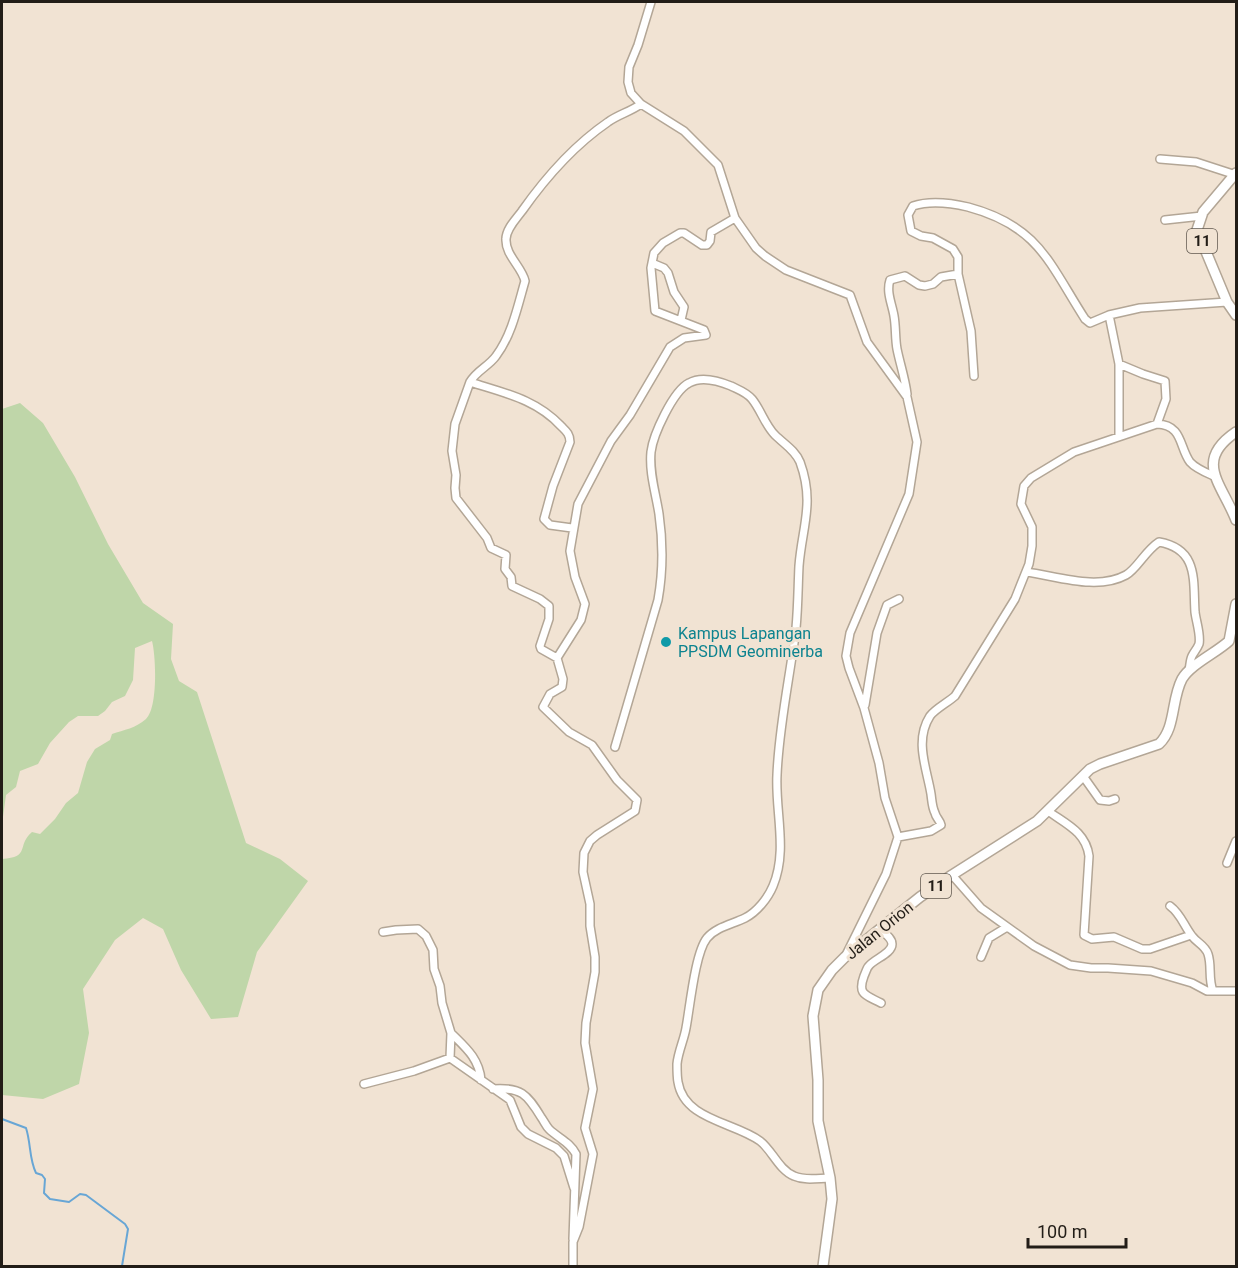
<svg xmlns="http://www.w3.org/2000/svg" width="1238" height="1268" viewBox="0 0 1238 1268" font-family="Roboto,sans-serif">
<rect width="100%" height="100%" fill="#f1e3d3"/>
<path fill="#bfd6a9" d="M20,403L43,423L75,477L108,544L143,603L173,624L171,659L179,681L197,692L246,843L280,859L308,881L257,952L238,1017L211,1019L181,970L163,929L143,918L115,940L83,989L89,1033L79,1084L43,1099L2,1095V859C31,857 16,846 32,832L40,834L55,819L66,803L78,793L87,762L95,749L110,740L112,734C124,730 136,728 146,719C158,708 156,656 152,641L135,648L133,680L125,696L112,702L105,711L98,716H78L69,722L50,743L38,764L20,771L16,787L6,795L2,824V409Z"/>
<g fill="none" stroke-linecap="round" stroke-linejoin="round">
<path stroke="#68a6d5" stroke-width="2" d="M2,1119L26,1128C31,1143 29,1159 36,1173L42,1175L45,1179L44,1193L50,1199L69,1202L80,1194L86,1195L125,1224L128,1229L122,1266"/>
<defs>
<path id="minor" d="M651,2L638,45L629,67L628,82L631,93L641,104L684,131L718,165L735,218L756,248L765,256L786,270L850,295L867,342L907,397L917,442L909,494L850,633L846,656L849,668L864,708L879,763L885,798L898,837L886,874L845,957
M1160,159L1196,162L1236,175
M1165,220L1202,216
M652,263L664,268L668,273L674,292L684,307L681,320
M1109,315L1119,364V436
M1119,364L1143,374L1165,381L1166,399L1157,424
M974,376L971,331L958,274V257L953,249L933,238L921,236L911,231L908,215L913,206C931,200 951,203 968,207C1039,226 1049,263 1085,319L1090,323L1109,315L1140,308L1227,302
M470,382C504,393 536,399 561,426C566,431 570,434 570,442L553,486L544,519L550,525L572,528
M907,394C905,378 900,364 897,349C895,338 896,327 894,316C892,304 886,292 890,280L905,276L919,285L925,286L933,284L941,277L958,274
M1026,572C1057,576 1097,591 1126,575C1137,569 1145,551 1159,542C1199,549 1193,581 1195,612C1196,621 1201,635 1199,644C1197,649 1194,652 1192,656C1190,660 1190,666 1189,670
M557,658L581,620L585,604L575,577L570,551L578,504L611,441L630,415L670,347L684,338L706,335L704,330L655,311L651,268L654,253L663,243L680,233H684L702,245H707L710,241L711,232L735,218
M865,705L877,633L887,605L899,599
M615,747L658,600C663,572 663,542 659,514C656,494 649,473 651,452C653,435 673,391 689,383C701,376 719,381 731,386C739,390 746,392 752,399C761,410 765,425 775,435C784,444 795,450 800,462C815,503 802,527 799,566C798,587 798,607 796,628C790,677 779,725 777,775C775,811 788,851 773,886C768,898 757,912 745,918C733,924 716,927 707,938C695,953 690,1007 686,1028C684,1040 678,1052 677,1064C677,1070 677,1077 678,1082C684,1120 734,1122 760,1141C772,1150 779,1170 794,1176C805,1181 819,1178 830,1178
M1083,776L1100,800L1109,801L1115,799
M1048,811C1066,824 1086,832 1089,856L1084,935L1092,939L1114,937L1142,949H1150L1191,935
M898,837L931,831L941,825C940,820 936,818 935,813C932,807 932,801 931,794C927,769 914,741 930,716C935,709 947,703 955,696L1015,599L1029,564L1032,546V527L1021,504L1024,486L1031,478L1074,452L1157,424C1183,425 1179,447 1190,462C1196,469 1207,473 1216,477
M1227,863L1236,841
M952,875L981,908L1034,946L1070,965L1091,968H1108L1151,971L1192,983L1207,991H1236
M1170,906C1181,914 1184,926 1192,936C1197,943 1205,945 1208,954C1212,966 1208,978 1213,991
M880,929C884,933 892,938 892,944C892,954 873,959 868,967C867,968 865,974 864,976C857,995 866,995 881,1003
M383,932L396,930L418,929L426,936L433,950L434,969L440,986L442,1003L451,1033L450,1058
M981,957L989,938L1007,927
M451,1033C465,1047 479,1058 481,1080
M364,1084L414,1071L450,1058L510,1100L521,1127L528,1134L556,1148L564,1156L574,1188
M493,1089C521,1087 527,1094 541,1117C544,1121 546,1126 549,1129C558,1138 570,1142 576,1154L573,1239
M573,1266V1242L579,1227L593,1154L585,1128L593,1089L585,1043L586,1023L595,972V957L590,926V904L583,872L584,853L590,841L597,835L635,811L637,800L617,780L592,745L569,732L543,707L550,694L562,687L563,679L557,658L541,649L540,646L549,619V606L540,599L512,586L511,577L505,569L506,555L491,548L487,538L456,498L455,488L456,475L452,451L455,424L470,382C476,371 489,366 496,356C512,335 518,305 525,281C522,267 505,255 506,239C506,229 516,219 522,211C546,177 573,146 608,122C619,114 630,112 641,104"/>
<path id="highway" d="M1236,173L1203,212L1197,230L1227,302L1236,315
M1236,432C1193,461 1222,484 1236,520
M823,1266L832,1199L830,1178L818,1121V1080L813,1016L818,990L832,970L845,957L920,897L952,875L1037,821L1090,769L1100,764L1159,744C1176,728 1171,700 1182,679C1191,664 1216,653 1229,641L1236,604"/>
</defs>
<use href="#minor" stroke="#b3a696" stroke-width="10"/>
<use href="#highway" stroke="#b3a696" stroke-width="12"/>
<use href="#minor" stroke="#fff" stroke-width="7"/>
<use href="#highway" stroke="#fff" stroke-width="9"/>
</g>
<circle fill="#0f9aa8" stroke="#f1e3d3" stroke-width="2" cx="666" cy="642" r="6"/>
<g text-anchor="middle" stroke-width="6" stroke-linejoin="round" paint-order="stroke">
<g fill="#f1e3d3" stroke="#60584f" stroke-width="1.5">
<rect x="1187" y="229" width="30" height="24" rx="4.5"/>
<rect x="921" y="874" width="30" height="24" rx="4.5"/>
</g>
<g font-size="15" font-weight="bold" fill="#221d17">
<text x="1202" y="246">11</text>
<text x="936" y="891">11</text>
</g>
<g font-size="16" fill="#0d838f" stroke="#f1e3d3" text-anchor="start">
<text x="678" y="639">Kampus Lapangan<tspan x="678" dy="18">PPSDM Geominerba</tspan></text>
</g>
<g font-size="16" fill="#221d17" stroke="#f1e3d3">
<text transform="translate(879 930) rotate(-39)" y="6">Jalan Orion</text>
</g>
</g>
<rect width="1238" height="1268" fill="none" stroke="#221d17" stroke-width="6"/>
<path d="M1028 1238v9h98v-9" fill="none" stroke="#221d17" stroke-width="3"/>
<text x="1037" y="1238" font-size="18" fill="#221d17" stroke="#f1e3d3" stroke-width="4.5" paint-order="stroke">100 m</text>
</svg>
